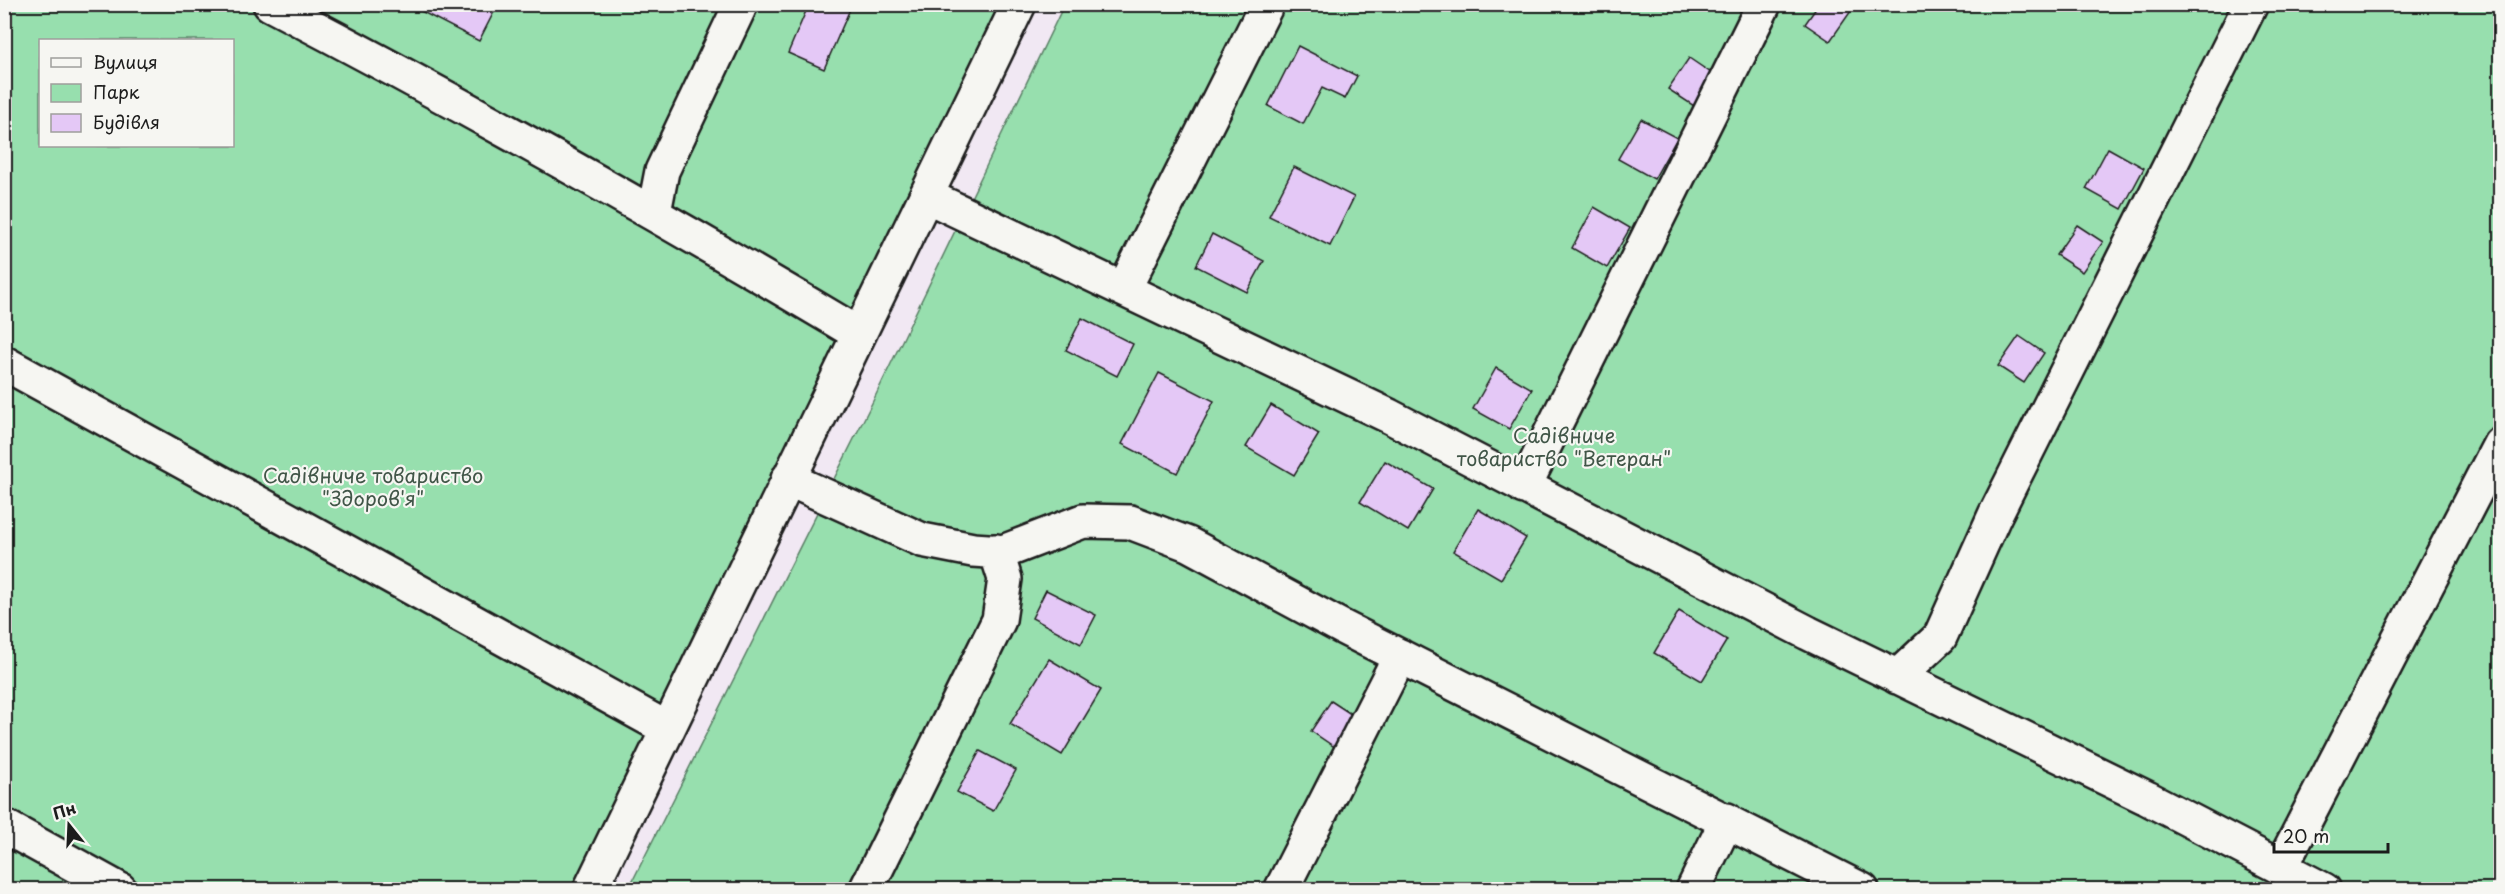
<svg xmlns="http://www.w3.org/2000/svg" width="2505" height="894" viewBox="0 0 2505 894" font-family="'Playpen Sans',sans-serif">
<rect width="100%" height="100%" fill="#f1e8f3"/>
<filter id="ink" filterUnits="userSpaceOnUse"><feTurbulence type="fractalNoise" baseFrequency=".0167" numOctaves="2"/><feDisplacementMap in="SourceGraphic" scale="12" xChannelSelector="R" yChannelSelector="G"/><feConvolveMatrix kernelMatrix="1 2 1 2 8 2 1 2 1" color-interpolation-filters="sRGB"/></filter>
<g filter="url(#ink)">
<path fill="#97dfae" stroke="#5a7e65" stroke-width="1.5" fill-rule="evenodd" d="M5,5H1003L583,889L5,890ZM40,40H232V146H40Z
M1064,5H2500V889L628,890L873,401Z"/>
<path fill="#e4c8f6" stroke="#1c1c1c" stroke-width="1.5" d="M415,4H498L479,41L413,7Z
M809,4H840L850,9L824,69L788,53Z
M1819,4H1841L1851,11L1830,41L1805,24Z
M1298,46L1357,76L1345,99L1322,88L1303,124L1268,106Z
M1689,58L1714,75L1694,106L1668,89Z
M1641,119L1677,138L1654,179L1618,159Z
M2108,148L2144,168L2122,209L2086,189Z
M1294,167L1354,197L1330,246L1269,216Z
M1594,207L1630,228L1607,268L1572,248Z
M2077,225L2103,242L2082,272L2056,255Z
M1212,234L1264,261L1247,292L1196,266Z
M1082,318L1133,344L1117,376L1066,350Z
M2019,336L2044,353L2024,383L1998,366Z
M1496,368L1532,389L1509,429L1473,409Z
M1159,373L1214,401L1177,473L1122,444Z
M1271,405L1319,434L1294,475L1246,447Z
M1385,461L1433,489L1408,531L1360,502Z
M1478,509L1526,538L1501,579L1453,551Z
M1046,590L1096,615L1081,644L1032,618Z
M1679,611L1727,640L1702,681L1654,653Z
M1049,659L1101,690L1062,755L1010,724Z
M1331,701L1357,718L1336,748L1311,731Z
M980,751L1016,770L993,811L957,792Z"/>
<g fill="none" stroke-linecap="round" stroke-linejoin="round">
<defs>
<path id="minor" d="M270,4C470,108 666,219 859,334
M927,196L1389,416L1808,633L2147,798L2324,890
M654,212L662,171L741,4
M1124,289L1267,4
M4,363L668,729
M788,479L922,540L973,550L1003,552L1083,521L1130,522L1188,544L1342,627L1862,890
M1524,487L1764,4
M1897,677L1940,637L1995,515L2251,4
M4,826L120,890
M2281,867L2500,444
M590,890L1019,4
M866,890L999,620L1005,579L996,551
M1281,890L1400,656
M1693,890L1727,820"/>
</defs>
<use href="#minor" stroke="#1c1c1c" stroke-width="38"/>
<use href="#minor" stroke="#f6f6f2" stroke-width="33"/>
</g>
</g>
<g text-anchor="middle" stroke-width="4.5" stroke-linejoin="round" paint-order="stroke">
<g font-size="20" fill="#415648" stroke="#f6f6f2">
<text x="1564" y="443">Садівниче<tspan x="1564" dy="23">товариство "Ветеран"</tspan></text>
<text x="373" y="483">Садівниче товариство<tspan x="373" dy="23">"Здоров'я"</tspan></text>
</g>
</g>
<rect width="2505" height="894" fill="none" stroke="#f6f6f2" stroke-width="24"/>
<rect x="12" y="12" width="2481" height="870" fill="none" stroke="#1c1c1c" stroke-width="2" filter="url(#ink)"/>
<rect x="39" y="39" width="195" height="108" fill="#f6f6f2" stroke="#9f9f9c" stroke-width="1.5"/>
<rect x="51" y="58" width="30" height="9" fill="#f6f6f2" stroke="#9f9f9c" stroke-width="1.5"/>
<text x="93" y="69" font-size="18" fill="#1c1c1c">Вулиця</text>
<rect x="51" y="84" width="30" height="18" fill="#97dfae" stroke="#9f9f9c" stroke-width="1.5"/>
<text x="93" y="99" font-size="18" fill="#1c1c1c">Парк</text>
<rect x="51" y="114" width="30" height="18" fill="#e4c8f6" stroke="#9f9f9c" stroke-width="1.5"/>
<text x="93" y="129" font-size="18" fill="#1c1c1c">Будівля</text>
<g transform="translate(69 825) rotate(342)" stroke="#f6f6f2" stroke-width="4.5" paint-order="stroke">
<path d="M0-4.5L10 22L0 15L-10 22Z" fill="#1c1c1c"/>
<text y="-9" font-size="16" font-weight="bold" text-anchor="middle" fill="#1c1c1c">Пн</text>
</g>
<path d="M2274 843v9h114v-9" fill="none" stroke="#1c1c1c" stroke-width="3"/>
<text x="2283" y="843" font-size="18" fill="#1c1c1c" stroke="#f6f6f2" stroke-width="4.5" paint-order="stroke">20 m</text>
</svg>
